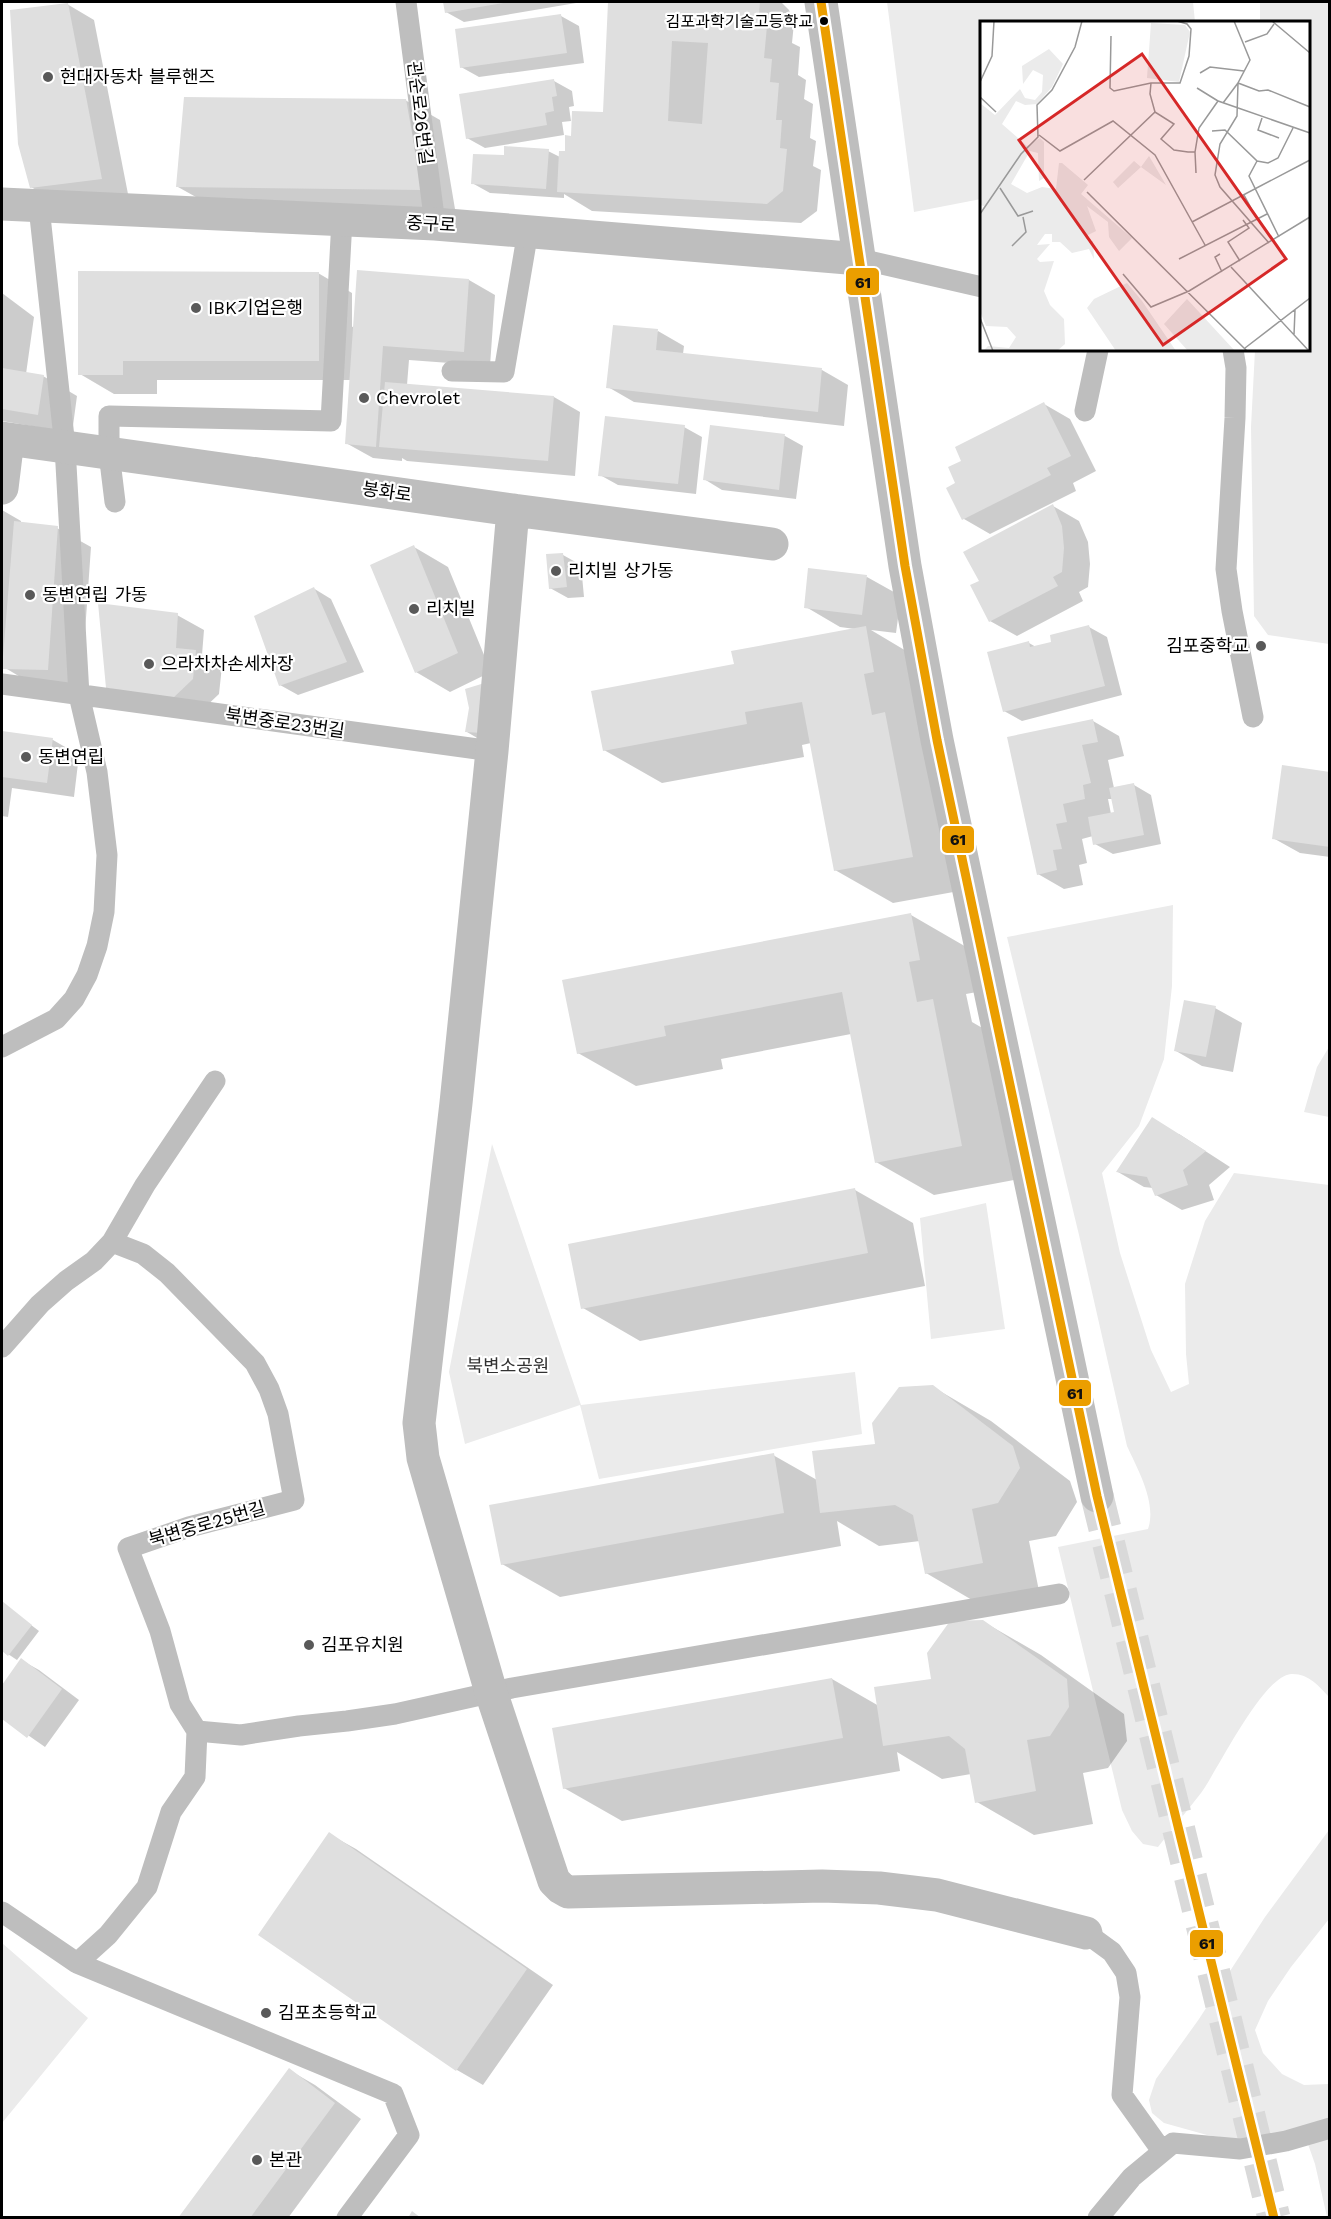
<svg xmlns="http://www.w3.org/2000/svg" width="1331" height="2219" viewBox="0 0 1331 2219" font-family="'Work Sans','Noto Sans KR',sans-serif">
<rect width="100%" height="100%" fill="#fff"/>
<path fill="#ebebeb" d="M887,2H1193L1195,22H982L981,199L914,212Z
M1260,2H1329V644L1268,635L1254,616L1251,427L1255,350H1308V22H1260Z
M1173,905L1172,986L1164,1059L1139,1126L1102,1173L1120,1253L1151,1350L1171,1392L1189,1384L1186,1354L1185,1284L1205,1221L1234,1173L1329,1185V1697C1319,1686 1308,1673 1291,1674C1262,1677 1219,1768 1201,1793C1187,1811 1172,1829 1158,1847L1143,1844L1132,1831L1122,1810L1058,1547L1148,1529C1157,1503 1138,1470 1127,1446L1079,1235L1007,937Z
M1329,1047V1117L1304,1112L1317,1067Z
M492,1144L581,1405L855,1372L862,1434L599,1479L580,1405L465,1444L449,1372Z
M986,1203L1005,1329L931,1339L920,1218Z
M1329,1830V1919L1291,1967L1268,2001L1255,2030L1263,2053L1282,2074L1304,2085L1329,2084V2217H1327L1315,2164L1303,2130L1240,2140L1207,2135L1164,2123L1152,2113L1149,2100L1156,2079L1199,2019L1265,1917Z
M2,1943L88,2018L2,2123Z"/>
<path fill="#0003" fill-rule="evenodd" d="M444,2H582L464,22L446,12Z
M609,2H781L789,10L794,23L792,43L800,47L798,75L806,80L804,99L813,104L810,138L816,141L813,166L821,170L817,211L801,223L592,211L564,194V198L490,193L472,183L505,156L548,151L560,157L566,153L573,137L605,113Z
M67,4L94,20L128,194L57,202L31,187Z
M561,16L579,26L584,63L479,77L461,67Z
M554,81L572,91L574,106L569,107L571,121L562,122L564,135L485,148L467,138Z
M405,100L440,120L455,209L212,206L178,187Z
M318,273L352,293V327L469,280L495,295L490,366L409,360L407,385L554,397L580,412L575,476L407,461L402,458V461L373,458L346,443L351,380H157V394H114L80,374Z
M2,293L34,317L26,374L43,376L77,396L72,433L2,421Z
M658,331L684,346L683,354L822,370L848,385L844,426L634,402L608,387Z
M1044,404L1070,419L1096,471L1073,483L1076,491L990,534L964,519L963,462Z
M711,426L785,436L803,446L796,499L722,490L704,479Z
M684,427L702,437L696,494L618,485L600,475Z
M1053,506L1079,521L1088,542L1090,564L1088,587L1079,592L1083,601L1017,636L990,621L981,581Z
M2,510L21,521V524L57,528L91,547L81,689L37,687L2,666Z
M414,547L448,567L491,672L450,692L416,672Z
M563,555L581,565L584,597L568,598L550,588Z
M867,577L901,596L896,633L871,630L923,661L970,889L893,903L835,870L811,743L802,745L804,757L662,783L604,750L736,665L855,629L840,627L806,607Z
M313,588L331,599L364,672L298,695L280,685Z
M177,615L204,630L202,655L222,666L219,694L199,713L134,703Z
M1089,627L1107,637L1122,695L1022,721L1004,711L1029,643L1036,647L1053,643Z
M471,708L484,742L467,732Z
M1093,721L1119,736L1124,756L1108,760L1114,788L1134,785L1151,795L1161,844L1113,854L1095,844L1093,836L1082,839L1087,863L1079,865L1083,885L1064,889L1038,874L1009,738ZM1108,799H1113L1116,814H1111Z
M2,732L53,740L79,755L74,797L12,788L8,817L2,816Z
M1330,773V857L1300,853L1273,838Z
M911,915L968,948L977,992L966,994L972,1022L991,1033L1019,1179L934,1195L876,1162L851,1034L721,1059L723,1069L636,1086L578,1053Z
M1215,1008L1242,1023L1233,1072L1202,1066L1176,1051Z
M1179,1134L1230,1167L1209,1185L1214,1200L1182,1210L1156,1195L1153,1188L1144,1187L1118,1172Z
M855,1190L913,1223L925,1286L640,1341L583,1308Z
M933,1387L991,1421L1070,1481L1077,1502L1056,1536L1029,1541L1040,1596L984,1607L926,1573L920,1541L879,1546L837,1521L841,1546L560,1597L502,1564L773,1455L817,1480L877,1445Z
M2,1603L39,1631L17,1660L2,1650Z
M982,1621L1041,1655L1124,1714L1127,1741L1108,1768L1083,1773L1093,1824L1034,1835L977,1802L971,1774L942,1779L897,1752L900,1771L622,1821L564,1788L832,1679L879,1706L932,1680Z
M21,1660L39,1670L79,1700L45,1747L2,1717V1687Z
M329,1834L356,1849L553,1985L483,2085L457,2070L261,1934Z
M289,2070L315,2085L361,2119L288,2218H180Z"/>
<path fill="#dfdfdf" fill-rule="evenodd" d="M443,2H503V3L445,13Z
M608,2H760L758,26H767L764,58L772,59L770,82L779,83L776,120H782L780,148L787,149L783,191L767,204L557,192L559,151H565V135L571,136L572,111L603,112ZM672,41L708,43L702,124L668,121Z
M68,3L102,179L30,188L18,144L10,10Z
M561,14L567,53L460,68L455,29Z
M554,79L557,96L552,97L554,111L545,113L547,125L466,139L459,94Z
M184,97L406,99L422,190L176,187Z
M504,146L549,149L546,189L471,184L473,154L504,155Z
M357,270L469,279L464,352L383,346L376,447L345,444Z
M78,271L319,272V361H123V375H78Z
M613,325L658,329L656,350L822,368L818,412L606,388Z
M2,368L44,375L38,415L2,409Z
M385,382L554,396L548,461L379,447Z
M1044,402L1071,456L1047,468L1051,475L962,520L946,488L955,483L948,467L961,461L955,447Z
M605,416L685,425L678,484L598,476Z
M710,425L785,434L779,490L703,480Z
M1053,504L1062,526L1064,548L1062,572L1053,577L1058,586L989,622L970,585L979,581L963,552Z
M14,521L58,526L48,670L2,669Z
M414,545L458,653L415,673L370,565Z
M563,553L567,587L549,589L546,554Z
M808,568L867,575L862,615L804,608Z
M314,587L347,662L279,686L254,616Z
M98,603L178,613L176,648L196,650L193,679L172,699L106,688Z
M1089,625L1105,686L1003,712L987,652L1029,641L1030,647L1051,642L1050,635Z
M866,626L874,672L864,674L872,715L885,712L913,857L834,871L802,702L745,712L747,724L603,751L591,691L734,664L731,651Z
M491,681L483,733L465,732L469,708L465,689Z
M1093,719L1098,742L1082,745L1091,783L1083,785L1085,799L1063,804L1067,822L1056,824L1062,849L1053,850L1057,870L1037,875L1007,737Z
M2,731L53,738L47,783L2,777Z
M1282,765L1330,772V847L1272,839Z
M1134,783L1144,835L1093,845L1088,817L1114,812L1109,788Z
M911,913L920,960L909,962L917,1002L933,999L962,1146L875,1163L842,992L664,1026L666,1036L577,1054L562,980Z
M1184,1000L1216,1006L1206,1057L1174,1051Z
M1152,1117L1206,1151L1183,1170L1188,1185L1155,1196L1147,1177L1116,1172Z
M855,1188L868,1253L581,1309L568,1244Z
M933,1385L1013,1446L1020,1468L998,1503L972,1509L983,1563L925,1574L913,1515L895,1505L820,1513L812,1451L875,1444L872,1423L899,1387Z
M774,1453L784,1513L501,1565L489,1505Z
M2,1601L32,1625L8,1656L2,1651Z
M983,1620L1067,1679L1069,1707L1050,1736L1027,1740L1036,1791L975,1803L965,1749L949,1736L883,1746L874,1687L931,1679L927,1653L950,1621Z
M21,1658L62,1689L27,1738L2,1719V1685Z
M832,1678L843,1738L563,1789L552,1728Z
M329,1832L527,1969L456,2071L258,1935Z
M289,2068L335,2103L250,2218H178Z
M412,2211L421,2218H408Z"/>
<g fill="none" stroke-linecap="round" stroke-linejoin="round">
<path stroke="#d9d9d9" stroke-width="33" stroke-dasharray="33 16" stroke-linecap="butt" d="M1097,1496L1274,2218"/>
<path stroke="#bebebe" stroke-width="21" d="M406,2L435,224
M860,259L982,287
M1233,350L1236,368L1235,418L1226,569L1232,611L1253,717
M452,371L504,372L528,231
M1085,411L1098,350
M115,502L109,453V416L331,421L342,220
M2,684L492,751
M2,1047L56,1019L74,999L87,975L97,946L104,912L107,855L97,772L79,695L65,447L39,207
M112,1242L145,1185L215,1081
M2,1347L40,1304L66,1281L94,1261L112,1242L143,1254L167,1273L255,1363L269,1389L278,1414L294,1500L189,1527L128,1548L160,1631L180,1704L197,1731L241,1735L299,1726L347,1721L395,1714L512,1688L1059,1594
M2,1912L77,1963L108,1935L147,1887L171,1812L195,1777L197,1731
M1086,1933L1112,1952L1126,1973L1130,1997L1122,2095L1162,2151
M77,1963L393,2094L409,2135L347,2218
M1098,2218L1132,2177L1173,2143L1240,2149L1286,2141L1330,2128"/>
<path stroke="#bebebe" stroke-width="33" d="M2,438L513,510L772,544
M2,488L8,439
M513,510L492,751L456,1103L419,1423L423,1458L491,1692L554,1881L561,1888L568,1892L822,1886L879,1888L937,1895L1086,1933"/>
<path stroke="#bebebe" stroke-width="33" d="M821,2L905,566L937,740L1097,1496
M2,204L435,224L860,259"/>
<defs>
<path id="bus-1" d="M821,2L905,566L937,740L1097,1496L1274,2218"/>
</defs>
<use href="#bus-1" stroke="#fff" stroke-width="14"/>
<use href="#bus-1" stroke="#eb9e00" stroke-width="9"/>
</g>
<circle fill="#000" stroke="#fff" stroke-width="2" cx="824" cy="21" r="5"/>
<g fill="#595959" stroke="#fff" stroke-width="2">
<circle cx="48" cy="77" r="6"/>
<circle cx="196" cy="308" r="6"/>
<circle cx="364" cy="398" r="6"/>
<circle cx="556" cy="571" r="6"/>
<circle cx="30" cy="595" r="6"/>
<circle cx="414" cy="609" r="6"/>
<circle cx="1261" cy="646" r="6"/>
<circle cx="149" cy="664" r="6"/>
<circle cx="26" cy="757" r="6"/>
<circle cx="309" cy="1645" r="6"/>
<circle cx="266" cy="2013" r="6"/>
<circle cx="257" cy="2160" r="6"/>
</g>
<g text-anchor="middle" stroke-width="4.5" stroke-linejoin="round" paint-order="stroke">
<g font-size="16" fill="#000" stroke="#fff" text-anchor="end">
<text x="813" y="27">김포과학기술고등학교</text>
</g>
<g font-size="18" fill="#000" stroke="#fff" text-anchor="start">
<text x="60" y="83">현대자동차 블루핸즈</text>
<text x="208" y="314">IBK기업은행</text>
<text x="376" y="404">Chevrolet</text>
<text x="568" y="577">리치빌 상가동</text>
<text x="42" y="601">동변연립 가동</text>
<text x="426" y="615">리치빌</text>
<text x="1249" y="652" text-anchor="end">김포중학교</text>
<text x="161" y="670">으라차차손세차장</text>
<text x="38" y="763">동변연립</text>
<text x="321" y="1651">김포유치원</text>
<text x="278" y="2019">김포초등학교</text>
<text x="269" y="2166">본관</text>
</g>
<g font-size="18" fill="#000" stroke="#fff">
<text transform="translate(420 113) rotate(83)" y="6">관순로26번길</text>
<text transform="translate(431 224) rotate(3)" y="6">중구로</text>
<text transform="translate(387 492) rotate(8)" y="6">봉화로</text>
<text transform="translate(285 723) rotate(8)" y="6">북변중로23번길</text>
<text transform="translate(207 1524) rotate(-16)" y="6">북변중로25번길</text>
</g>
<g font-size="18" fill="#323232" stroke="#fff">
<text x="508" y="1372">북변소공원</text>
</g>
</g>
<g transform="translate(980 21)">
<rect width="330" height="330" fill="#fff"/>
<path d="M171,2L205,4L210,11L199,61L167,57ZM69,28L83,43L72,66L57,83L45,84L36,80L22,103L47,125L60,117L64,121V157L59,160L58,132L50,130L31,163L47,172L62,166L76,168L79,142H82L108,164L101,173L152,217L139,230L129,216L128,201L107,185L116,210L106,215L109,221L113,220L114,238L109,228L92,232L80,221H72V213H65L57,224L70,223L57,238L60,241L74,240L64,270L70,284L84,298L85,323L77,330H3L8,325L29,327L36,316L27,306L6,305L0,290V196L4,185L0,184V82L15,94L40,68L45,77L55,79L62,71L63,54L53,49L43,63L42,45ZM169,135L186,164L161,146L138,167L133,161L154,140L161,146ZM147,262L162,280L196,330H136L107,287L114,278ZM207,278L255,330H208L184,303Z" fill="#ebebeb"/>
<path fill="none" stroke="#999" stroke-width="1.5" d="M254,0L270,39L258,62L257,95L240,123L235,154L240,166L289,222M292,0L330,32M131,15L130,67L134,70L171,62M265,21L287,13L294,3M220,52L230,46L264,50M0,61L12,35L14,0M217,67L238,80M0,76L16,91M243,82L258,62L279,70L288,69L330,86M175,91L170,73L171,62H200L209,35L211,8L207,3L197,0M282,97L278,109L299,117M232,110L245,109L277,140L269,155L299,216M59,114L80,130L133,100L175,134L225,224M215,131L216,152M277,140L288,142L298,137L313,107M104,159L175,91L194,103L181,118L194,129L208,131H215L219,107L238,80L330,112M20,167L38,195L53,190M107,171L267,330M264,174L277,198M0,193L41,133L58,116L57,84L72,69L95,26L102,0M212,201L330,139M32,225L46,211L43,196M240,233L235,236L242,251M199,238L287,193M260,240L248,221L269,207L263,199M251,246L329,330M143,253L171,286L209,270L330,196M0,297L13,330M314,314L315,289M265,327L330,277"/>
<path fill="#d62828" fill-opacity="0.15" stroke="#d62828" stroke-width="3" d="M162,33L306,238L183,324L39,119Z"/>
<rect width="330" height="330" fill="none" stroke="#000" stroke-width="3"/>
</g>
<g stroke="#fff" stroke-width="2">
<rect x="845" y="267" width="35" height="29" rx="6" fill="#eb9e00"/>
<rect x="941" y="825" width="34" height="29" rx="6" fill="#eb9e00"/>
<rect x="1058" y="1379" width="34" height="28" rx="6" fill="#eb9e00"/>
<rect x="1189" y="1929" width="35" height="29" rx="6" fill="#eb9e00"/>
</g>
<g font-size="16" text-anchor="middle" font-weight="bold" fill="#111">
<text x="863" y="288">61</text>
<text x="958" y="845">61</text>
<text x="1075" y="1399">61</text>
<text x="1207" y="1949">61</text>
</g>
<rect width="1331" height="2219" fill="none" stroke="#000000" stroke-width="6"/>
</svg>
